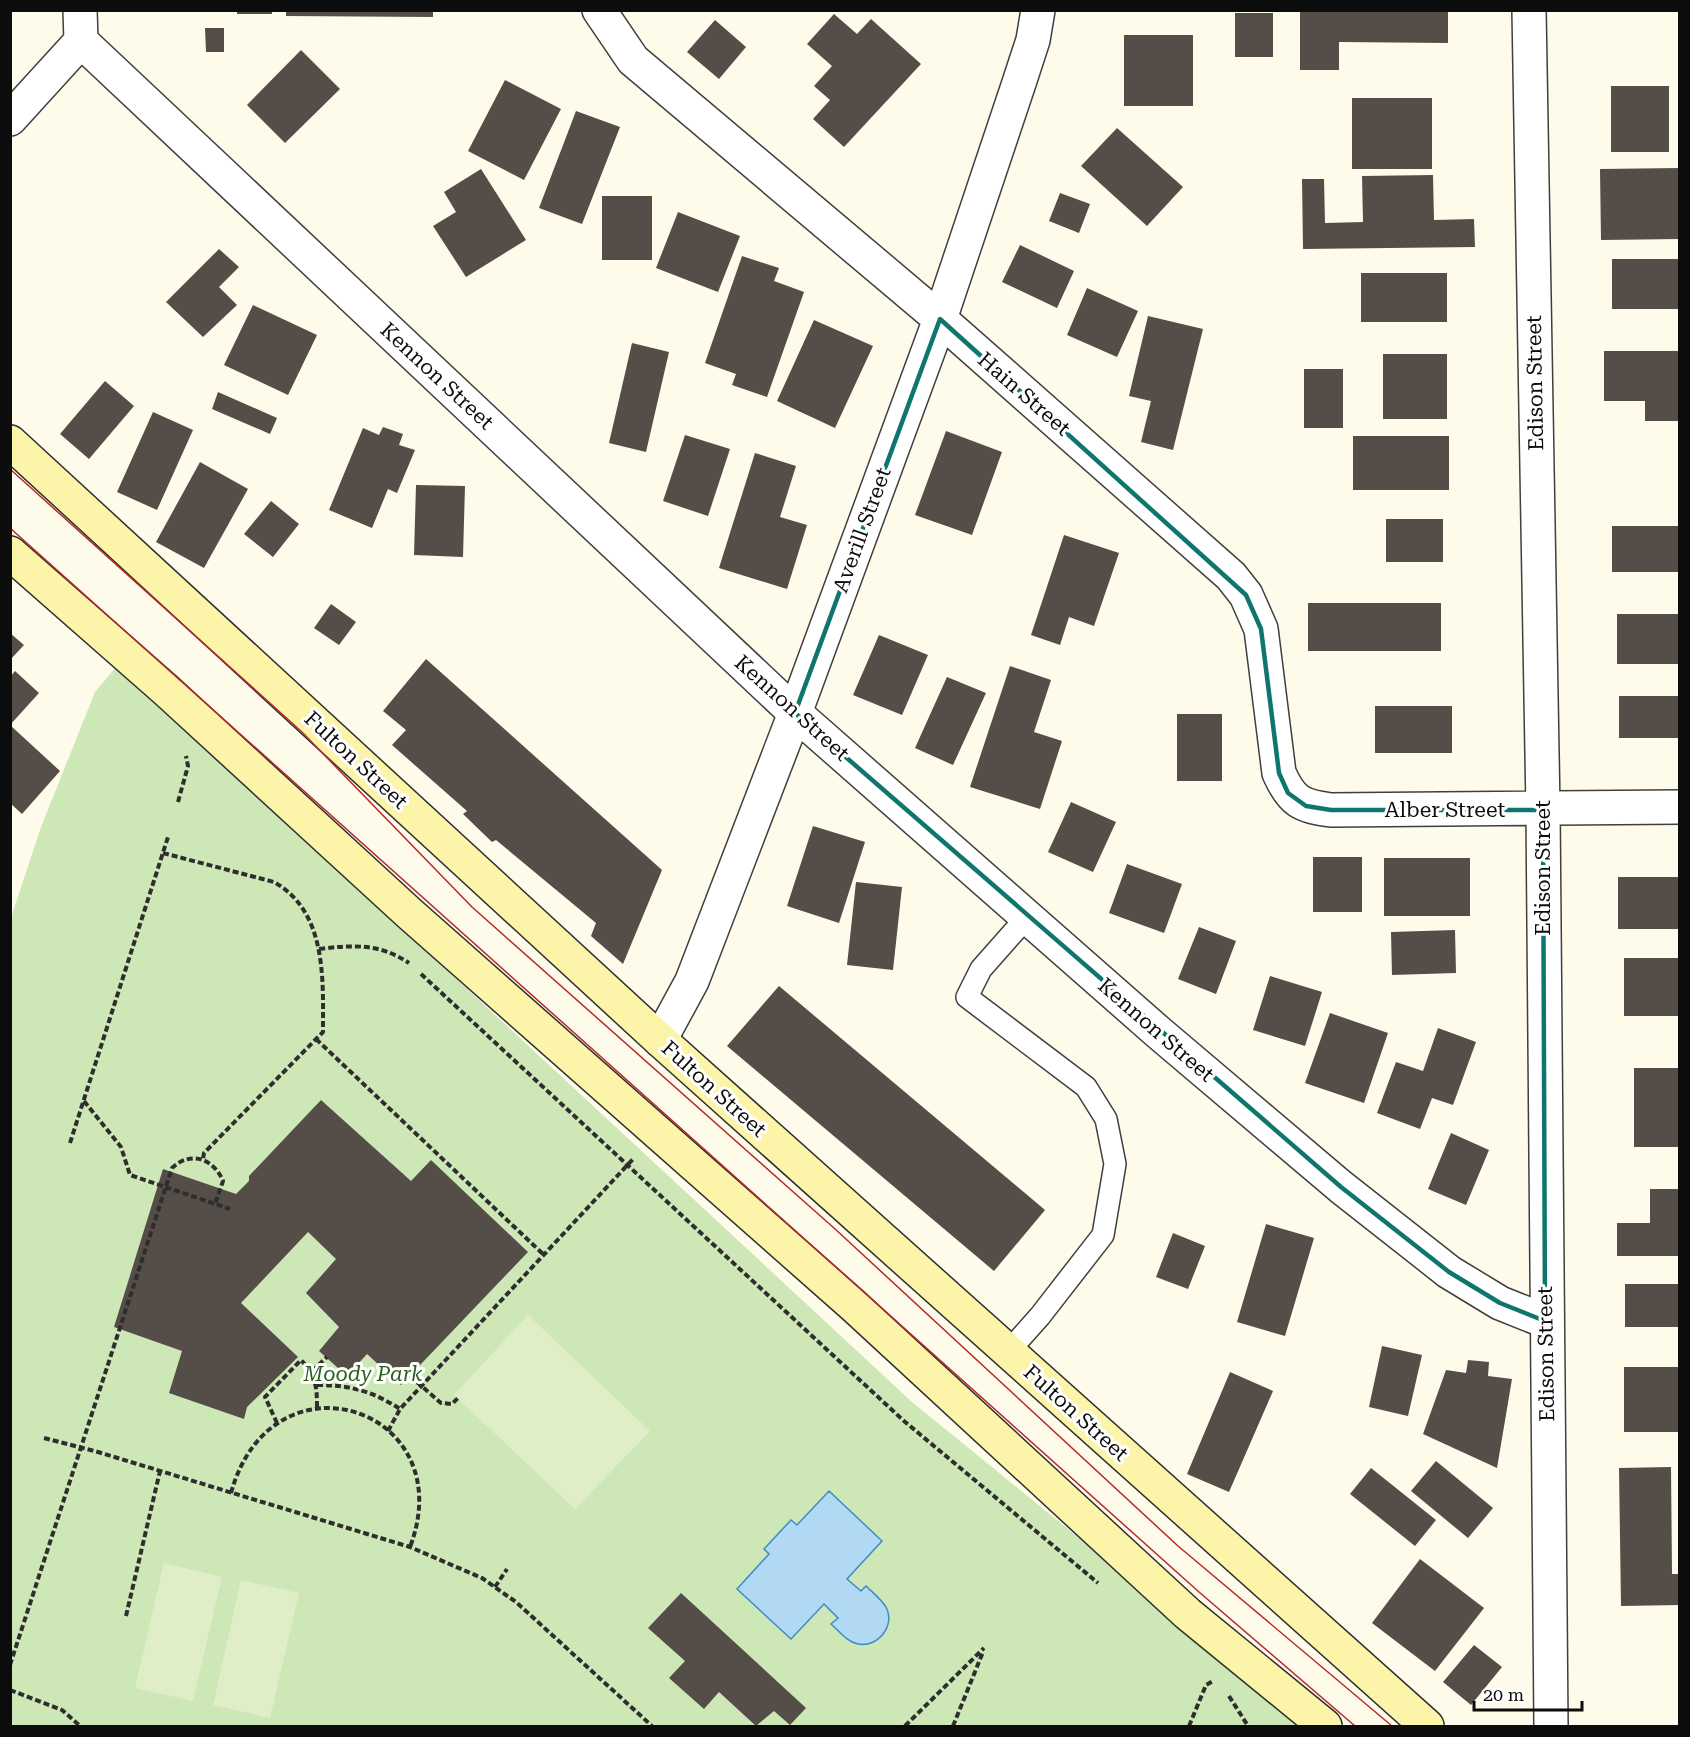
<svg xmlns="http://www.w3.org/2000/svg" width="1690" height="1737" viewBox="0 0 1690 1737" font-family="'Roboto Serif',serif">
<rect width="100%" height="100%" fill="#fefbeb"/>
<path fill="#cee7b7" d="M118,665L912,1402L1310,1726H11V918L41,827L95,692Z"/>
<path fill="#e0eec8" d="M528,1315L650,1431L575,1509L454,1395Z
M164,1563L222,1577L193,1701L135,1688Z
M241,1580L299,1593L270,1718L213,1705Z"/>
<path fill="#b2d9f3" stroke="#3c8cc7" stroke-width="1.5" d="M829,1491L882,1541L847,1579L861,1591L866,1586C872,1592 881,1599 886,1607C896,1625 878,1648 858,1644C847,1642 839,1631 831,1624L838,1618L824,1604L791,1639L737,1589L769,1554L764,1549L791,1520L797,1525Z"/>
<path fill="#544d48" d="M237,10H272V14H237Z
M286,10H433V17L286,16Z
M1300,10H1448V43L1339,42V70H1300Z
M1235,13H1273V57H1235Z
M834,14L857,34L871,19L921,64L844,147L813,119L830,100L814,86L832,66L807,44Z
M715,20L746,47L719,79L687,52Z
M205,28H224V52H206Z
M1124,35H1193V106H1124Z
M301,50L340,89L285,143L247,105Z
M505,80L561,109L524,180L468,151Z
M1611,86H1669V152H1611Z
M1352,98H1432V169H1352Z
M576,111L620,127L582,224L539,208Z
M1117,128L1183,187L1147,226L1081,166Z
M1680,168V239L1601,240L1600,169Z
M481,169L526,240L466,277L433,226L456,212L444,192Z
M1433,175L1434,220L1474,219L1475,247L1303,249L1302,179H1324L1325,223L1363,222L1362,176Z
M1060,193L1090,204L1079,233L1049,221Z
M602,196H652V260H602Z
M678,212L740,236L718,292L656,268Z
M1020,245L1074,271L1057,308L1002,282Z
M219,249L239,267L219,287L237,305L203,337L166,302Z
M742,256L779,268L774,281L804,292L767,397L732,385L736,374L705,363Z
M1612,259H1680V309H1612Z
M1361,273H1447V322H1361Z
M1087,288L1138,311L1117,357L1067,335Z
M253,305L317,335L288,395L224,365Z
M1148,316L1203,329L1173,450L1141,442L1151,401L1129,396Z
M814,320L873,346L835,428L777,401Z
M632,343L669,352L646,452L609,443Z
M1604,351H1680V421H1645V401H1604Z
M1383,354H1447V419H1383Z
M1304,369H1343V428H1304Z
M105,381L134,406L89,459L60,434Z
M218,392L277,418L270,434L212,409Z
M153,412L193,430L157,510L117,492Z
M383,427L403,434L399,445L415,450L397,493L388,489L372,528L329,510L363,428L379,435Z
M946,431L1002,452L972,535L915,515Z
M685,435L730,449L708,516L663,501Z
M1353,436H1449V490H1353Z
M755,453L796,466L780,517L807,525L787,589L719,568Z
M200,462L248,489L204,568L156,542Z
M416,485L465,486L463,557L414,555Z
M271,501L299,524L273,557L244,534Z
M1386,519H1443V562H1386Z
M1612,526H1680V572H1612Z
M1064,535L1119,553L1094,626L1069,617L1060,645L1031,635Z
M1308,603H1441V651H1308Z
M331,604L356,622L339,645L314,628Z
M1617,614H1680V664H1617Z
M10,633L24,645L10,660Z
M879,635L928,655L902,715L853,695Z
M426,659L662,870L623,964L591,936L596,923L496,840L492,842L463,814L467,811L392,745L406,730L383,711Z
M1010,666L1051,680L1034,732L1062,741L1040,809L970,787Z
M15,671L39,693L10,725V677Z
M947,677L986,693L953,765L915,748Z
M1619,696H1680V738H1619Z
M1375,706H1452V753H1375Z
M1177,714H1222V781H1177Z
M10,725L60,771L22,814L10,803Z
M1071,802L1116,822L1093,872L1048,852Z
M813,826L865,842L839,923L787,906Z
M1313,857H1362V912H1313Z
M1384,858H1470V916H1384Z
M1127,864L1182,884L1164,933L1109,913Z
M1618,877H1680V929H1618Z
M856,882L902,887L893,970L847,965Z
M1199,927L1236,941L1216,994L1178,979Z
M1455,930L1456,973L1392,975L1391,932Z
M1624,958H1680V1016H1624Z
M1270,976L1322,992L1305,1046L1253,1030Z
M779,986L1045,1210L994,1271L727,1046Z
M1330,1013L1388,1033L1364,1103L1305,1083Z
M1438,1028L1476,1042L1453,1105L1432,1098L1420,1129L1377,1113L1396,1062L1423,1071Z
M1634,1068H1680V1147H1634Z
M321,1100L411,1181L431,1160L528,1252L401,1385L367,1354L347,1376L319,1351L339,1327L306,1293L336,1259L308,1232L241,1303L298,1357L247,1407L244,1419L169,1393L182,1351L114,1327L163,1169L236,1194L249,1181V1176Z
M1451,1133L1489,1150L1466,1205L1428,1189Z
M1650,1189H1680V1256H1617V1223H1650Z
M1266,1224L1314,1238L1285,1336L1237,1322Z
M1173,1233L1205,1246L1188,1289L1156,1277Z
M1625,1284H1680V1327H1625Z
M1382,1346L1422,1355L1408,1416L1369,1407Z
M1468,1360L1489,1362L1488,1376L1512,1379L1497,1468L1423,1434L1446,1370L1466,1373Z
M1624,1367H1680V1432H1624Z
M1230,1372L1273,1391L1229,1492L1187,1474Z
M1436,1461L1493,1508L1468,1538L1411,1491Z
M1671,1467L1672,1574H1680V1605L1621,1606L1619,1468Z
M1371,1468L1436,1520L1415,1546L1350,1494Z
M1420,1559L1484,1608L1435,1671L1372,1623Z
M681,1593L806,1708L790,1725L774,1711L756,1726L719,1692L704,1709L669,1678L685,1661L648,1628Z
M1474,1645L1502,1667L1471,1705L1443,1682Z"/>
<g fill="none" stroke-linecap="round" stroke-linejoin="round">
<defs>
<path id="lane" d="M1008,1352L1040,1316L1103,1235L1115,1164L1106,1119L1086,1087L967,997L981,969L1027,917"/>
<path id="street" d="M599,10L633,60L940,319L1231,576L1246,595L1261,629L1279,773C1292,802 1301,806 1331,810L1680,807
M1529,10L1543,810L1551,1726
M81,41L795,713L1158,1032L1341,1187L1449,1272L1500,1303L1545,1321
M10,119L81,41L80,10
M660,1040L692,981L795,713L940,319L1020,80L1033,40L1038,10"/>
<path id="secondary" d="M10,442L660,1040L1427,1726
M10,553L166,690L409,913L854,1306L1188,1614L1325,1726"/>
</defs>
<use href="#lane" stroke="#3f3f3f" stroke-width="24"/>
<use href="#street" stroke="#3f3f3f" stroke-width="36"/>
<use href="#secondary" stroke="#2e2e2e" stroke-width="36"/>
<path stroke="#2e2e2e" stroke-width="4" stroke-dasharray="6 3" stroke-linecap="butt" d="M178,802L188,766L186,756
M163,853L274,882C327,912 323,979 323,1032L204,1153L203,1159
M319,949C353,945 379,943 409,963
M421,974L904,1421L1098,1583
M316,1039L544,1255
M84,1101L121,1147L130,1175L230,1209
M70,1143L168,837
M312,1371L327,1357
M410,1376L441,1403L452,1404L458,1398
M317,1385C350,1385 372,1391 400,1409
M277,1423L265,1397L301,1360C316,1375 317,1387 317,1408
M388,1431L400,1409L634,1158
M44,1438L98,1452L410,1547L482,1578L516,1602L652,1726
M231,1493C272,1345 463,1408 410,1547
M495,1587L507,1569
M126,1616L160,1471
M10,1665L172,1168C191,1150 214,1159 223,1181L215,1204
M10,1690L62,1710L80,1726
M1229,1696L1248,1726
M905,1726L984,1648
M953,1726L983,1652
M1189,1726L1206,1685L1213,1681"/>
<use href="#lane" stroke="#fff" stroke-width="21"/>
<use href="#street" stroke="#fff" stroke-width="33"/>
<use href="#secondary" stroke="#fcf5a9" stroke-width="33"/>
<path stroke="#b52a2d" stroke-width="1.5" d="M10,469L302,732L472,907L834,1228L1178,1546L1392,1726
M10,528L1199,1592L1355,1726"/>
</g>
<path fill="none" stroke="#0f766e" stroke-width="4.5" stroke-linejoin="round" d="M940,319L1246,595L1261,629L1279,773L1288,793L1306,806L1331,810H1543L1545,1321L1500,1303L1449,1272L1341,1187L795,713Z"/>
<g text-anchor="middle" stroke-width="6" stroke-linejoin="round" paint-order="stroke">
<g font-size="21" fill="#0c0c0c" stroke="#fff">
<text transform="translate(437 376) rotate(43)" y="7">Kennon Street</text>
<text transform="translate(1535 383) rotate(-91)" y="7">Edison Street</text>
<text transform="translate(1024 394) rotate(41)" y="7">Hain Street</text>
<text transform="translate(862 530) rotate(-70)" y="7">Averill Street</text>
<text transform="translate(792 708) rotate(42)" y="7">Kennon Street</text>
<text transform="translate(356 760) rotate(43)" y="7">Fulton Street</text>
<text x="1445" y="817">Alber Street</text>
<text transform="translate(1543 868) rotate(-90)" y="7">Edison Street</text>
<text transform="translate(1156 1030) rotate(41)" y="7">Kennon Street</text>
<text transform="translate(714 1089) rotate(42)" y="7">Fulton Street</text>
<text transform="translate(1546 1354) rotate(-91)" y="7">Edison Street</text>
<text transform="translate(1076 1413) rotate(42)" y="7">Fulton Street</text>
</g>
<g font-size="21" font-style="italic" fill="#2b601f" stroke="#fff">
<text x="363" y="1381">Moody Park</text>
</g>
</g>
<rect width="1690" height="1737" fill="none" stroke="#0c0c0c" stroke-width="24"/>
<path d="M1474 1701v9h108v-9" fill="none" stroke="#0c0c0c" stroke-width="3"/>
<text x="1483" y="1701" font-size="18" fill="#0c0c0c" stroke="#ffffff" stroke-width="4.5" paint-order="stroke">20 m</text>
</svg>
